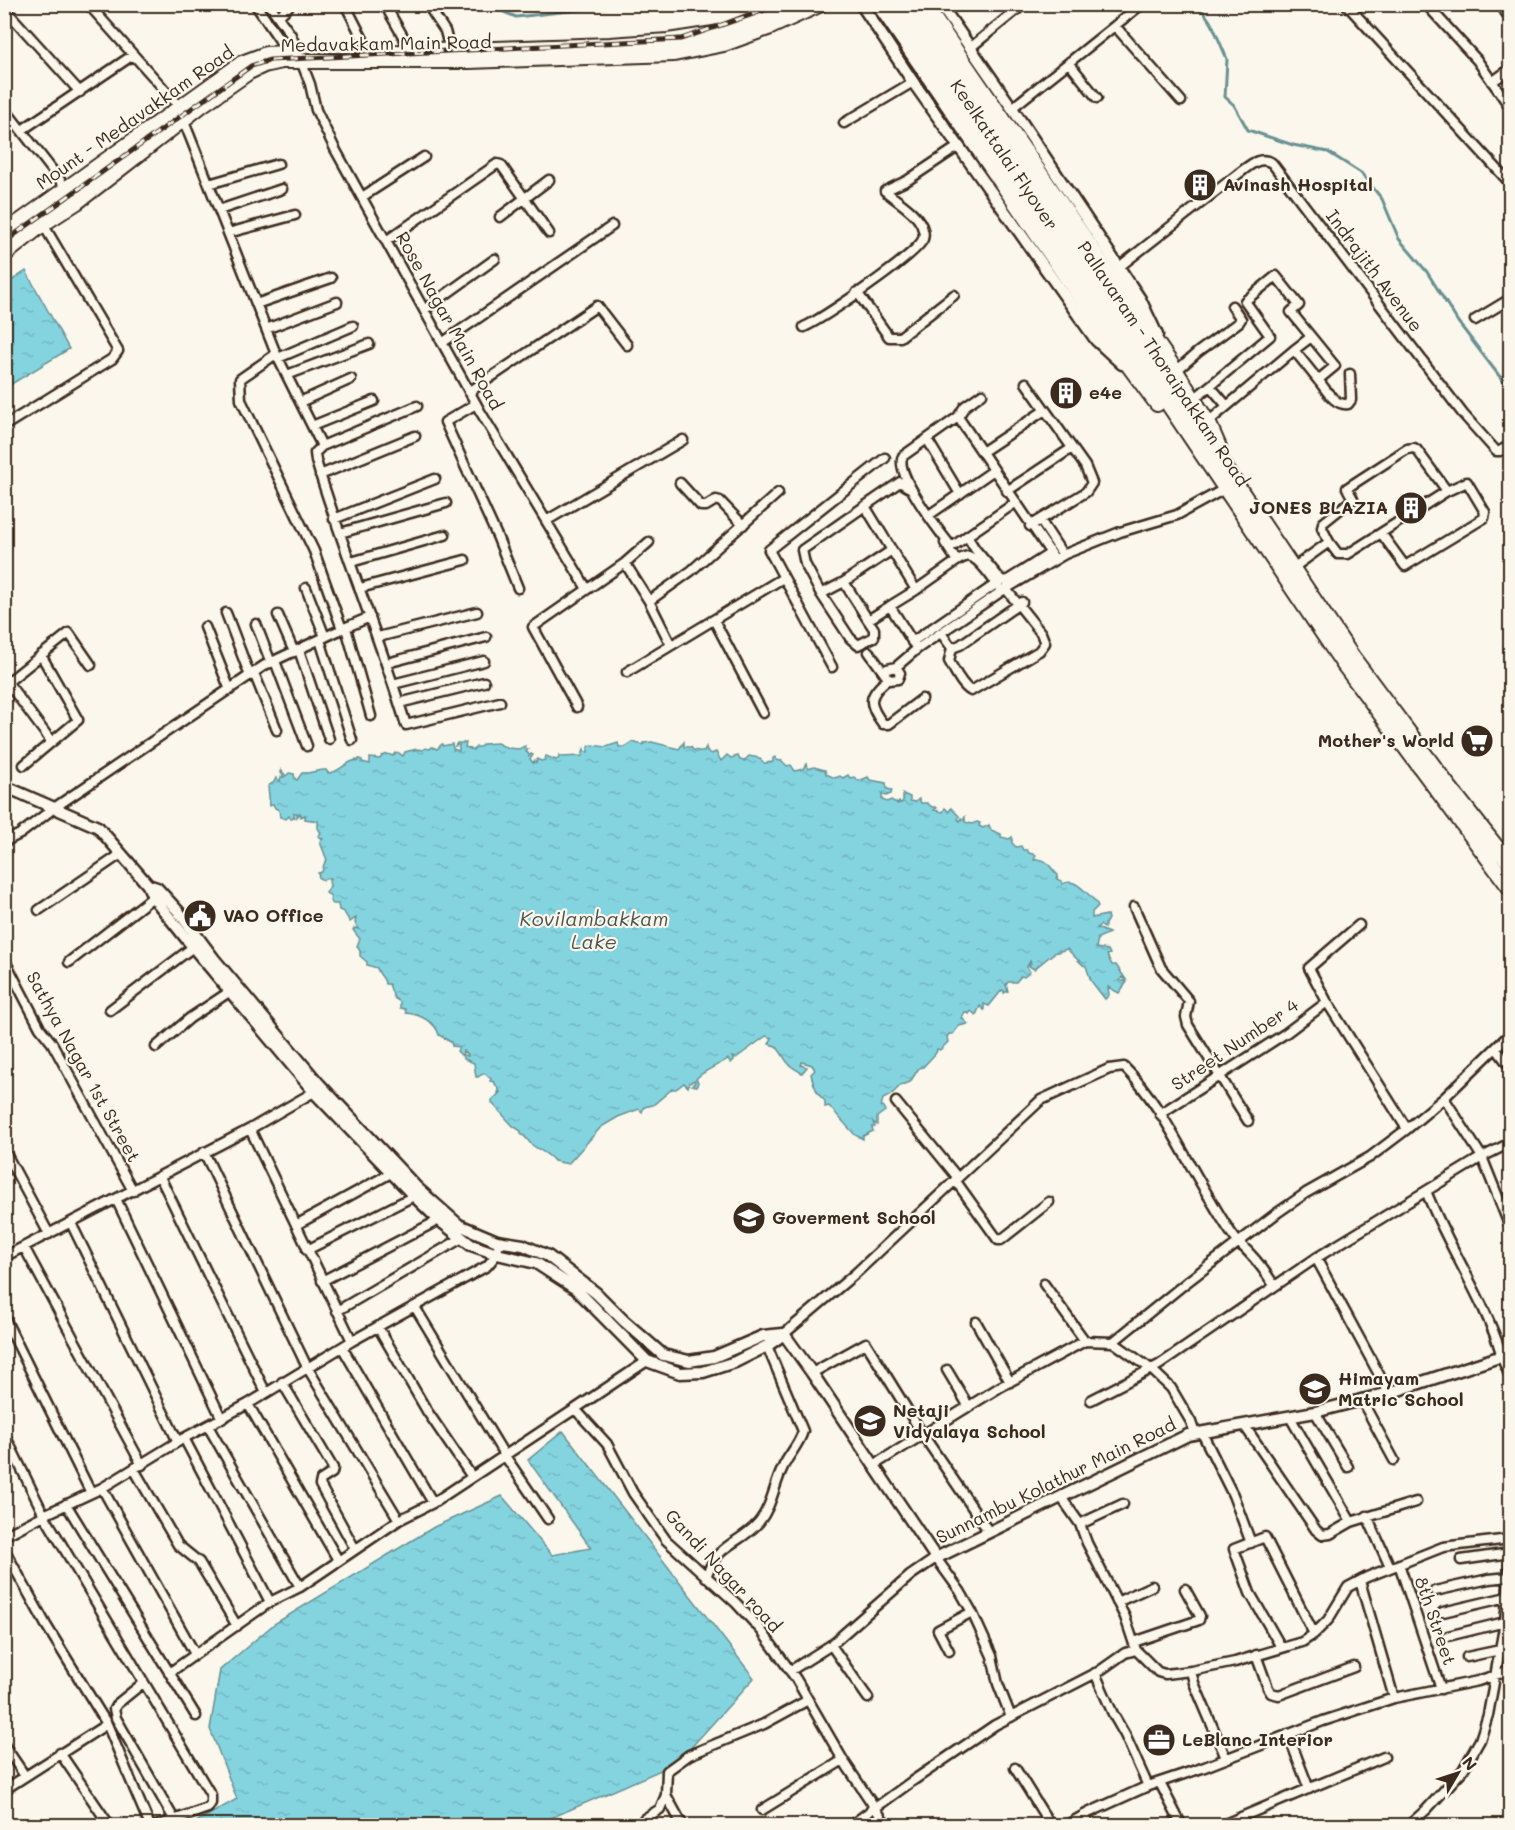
<svg xmlns="http://www.w3.org/2000/svg" width="1515" height="1830" viewBox="0 0 1515 1830" font-family="Mali,sans-serif">
<defs>
<pattern id="water-ripples" width="26" height="14" patternUnits="userSpaceOnUse" patternTransform="scale(1.5)"><rect width="26" height="14" fill="#84d4e0"/><path d="M2 4q2-2 4 0t4 0M15 11q2-2 4 0t4 0" fill="none" stroke="#73b6c0"/></pattern>
</defs>
<rect width="100%" height="100%" fill="#fbf7ec"/>
<filter id="ink" filterUnits="userSpaceOnUse"><feTurbulence type="fractalNoise" baseFrequency=".0167" numOctaves="2"/><feDisplacementMap in="SourceGraphic" scale="12" xChannelSelector="R" yChannelSelector="G"/><feConvolveMatrix kernelMatrix="1 2 1 2 8 2 1 2 1" color-interpolation-filters="sRGB"/></filter>
<g filter="url(#ink)">
<path fill="url(#water-ripples)" stroke="#679092" stroke-width="1.5" d="M26,271L69,349L5,388V285Z
M633,742L643,745L644,743L652,742L679,749L684,742V747H691L693,750L704,752L706,747L707,752L711,754L716,752L721,761L727,755L731,758L738,756L740,760L744,761L749,756L759,758L764,763L773,762V758L776,757V760L782,761L787,766L791,765L795,771L803,769L806,764L808,769L814,767L825,770L826,774L835,778L840,776L843,778L848,775L850,778L854,777L859,781L868,777L870,780L886,783L887,789L892,790L891,794L886,796L882,794V800L887,802L891,800L898,804L899,802L901,803L903,801V794L910,797V801L915,802L919,799L921,803H927L932,807H936L937,808L934,810L943,812L945,808L949,812L951,808L959,816L958,819L960,821L961,818L963,820L965,817V822L972,824L977,822L980,823L979,826L983,828L989,825L991,830L1001,834V837L1009,839L1012,837V843L1016,847L1021,846L1023,850H1027L1029,853L1036,855L1034,860C1037,860 1039,859 1042,860C1049,861 1052,871 1058,875L1057,879L1062,881V884C1064,883 1070,881 1074,883C1079,885 1096,900 1098,906L1092,912V918L1107,915L1108,919L1105,924V927L1104,928L1100,925L1097,928L1109,933L1098,938L1096,948L1108,950L1110,954L1107,955L1112,965H1116L1127,981L1122,977L1120,980L1127,982L1119,993L1108,987L1109,995L1105,999L1091,981L1086,966L1083,965L1067,949L1054,953L1034,969L1029,966L1031,963L1030,961L1027,967L1030,972L1024,977L1021,976L1016,982H1008L1006,985L1008,991L1004,993V991L1002,990L989,1006L984,1004V1010L980,1006L976,1015L971,1011L969,1014L965,1012L962,1018L968,1024L959,1026L953,1034H949L947,1037L948,1042L940,1050L937,1049L936,1053L923,1067L919,1068L910,1082L901,1085L891,1095L883,1099L881,1106H883L885,1111L877,1117V1125L873,1122L875,1127H872L873,1131L863,1136V1139L855,1135L829,1106L825,1107V1101C817,1095 813,1083 811,1074L815,1070L812,1065L802,1062L801,1065L807,1067L802,1073C783,1063 788,1060 776,1046L769,1044L772,1038L766,1036L736,1058L732,1057L734,1060L731,1063L728,1059C719,1065 701,1072 696,1079L698,1082L697,1086L692,1085L695,1082L694,1080L689,1083L688,1087L684,1083L676,1089H672L653,1105L644,1107L642,1112L639,1109L618,1117L601,1127L568,1164L554,1161C548,1153 538,1150 531,1144C527,1140 527,1137 521,1134V1131L513,1126L492,1103V1100L501,1092L498,1093L499,1090L494,1082L490,1081L491,1079L484,1073L478,1077H476L474,1063L464,1059V1055L468,1056V1054L463,1051L462,1056L457,1051L459,1047L452,1046L451,1042L439,1035C436,1022 419,1014 406,1013L405,1009L400,1008V1002L394,998L389,984H385C385,977 378,975 377,968L367,965V962L360,956V951L357,946L360,939L353,930L354,928L359,929L355,923L356,918L350,922L344,912L339,910L338,904H333L330,901L331,896L326,893L330,886L329,881L331,878H326L323,880L319,878L318,873L322,872L324,864L327,860L320,842L323,839L318,836L321,833L318,828V821L305,819V815L301,817L300,813L297,817V813H294L295,818L294,816L291,819L289,816L286,819L280,817L279,810L275,808L273,804L270,806L268,786L274,782L276,778L280,781L281,777H284L281,773V770L286,776L289,773L294,774L295,779L297,780L302,773C311,774 318,769 326,770L328,773C338,773 344,763 356,760L357,762L359,759L362,760V762L370,764V758L380,759L382,756L388,754L393,756L395,753H399L403,756L405,752L417,749L423,750L425,748L430,749L432,747L437,749L442,744L443,746L452,744L453,749L459,751V745L455,746L457,743H466L465,747L473,750L476,747H480L483,744L497,743L507,748L519,749L525,746V749H528L526,752L528,753L529,756L531,754L533,755L530,759L533,763L534,761L536,763L537,759L541,761L545,760L546,756L556,760L559,758V755L562,757L582,756L584,749L585,752H588V747L592,745L606,747L618,743L619,747H625Z
M563,1431L754,1678L677,1763L535,1825L189,1826L237,1799L210,1729L220,1670L274,1624L434,1527L502,1496L552,1555L591,1548L528,1460Z"/>
<g fill="none" stroke-linecap="round" stroke-linejoin="round">
<path stroke="#679092" stroke-width="3" d="M485,4L516,17L631,4
M1198,4L1212,24L1227,59L1225,97L1234,105L1248,130L1293,145L1328,152L1361,173L1382,199L1399,239L1427,272L1458,322L1510,390"/>
<defs>
<path id="minor" d="M88,4L180,107
M255,4L279,39L287,54
M269,4L291,35L310,84L316,110L335,149L480,411L587,589
M345,4L370,53
M427,4L445,31L450,50
M1346,4L1510,183
M1426,4L1477,60L1510,107
M1500,4L1510,19
M4,8L80,92
M389,12L412,52
M279,16L291,4
M1115,26L1181,101
M970,48L1024,4
M1069,63L1097,98
M1492,82L1510,69
M4,108L77,202
M1012,108L1142,4
M183,119L276,354L322,446L315,453L316,461C343,550 379,636 406,725L500,702
M844,123L913,82
M22,130L133,55
M209,184L278,164
M362,197L424,157
M219,210L282,189
M500,217L549,180
M228,233L295,215
M386,241L497,164L501,165L549,233
M1509,245L1510,248
M1119,267L1238,174C1249,166 1259,155 1272,163L1463,414L1496,451H1500L1510,445
M857,292L889,337H900L954,295
M256,304L331,278
M424,310L495,259
M1475,320L1510,299
M804,327C822,319 917,255 923,239C924,236 924,233 923,230C920,214 897,201 885,191L908,180L959,146
M266,329L337,302
M442,343L612,226
M1294,350L1311,337
M278,358L353,326
M1176,371L1198,352L1239,322L1241,319L1232,306
M287,375L369,344
M1318,380C1326,389 1334,406 1348,404L1351,400L1350,374
M1026,383L1085,466L1092,483L1086,492L1030,526
M1210,386L1227,406
M469,392L597,306L627,345
M982,394L965,406L958,417L903,456C893,472 939,531 950,545H955L967,536L975,549L1002,581L1008,580L1051,553
M1194,399L1270,336L1245,301L1276,276L1299,305L1291,312L1335,366L1318,380L1294,350L1208,422
M300,402L351,379
M476,404L445,422L497,536L518,588
M958,417L1054,558
M4,426L112,359L118,351L43,224
M312,426L374,401
M927,439L960,494
M322,446L417,406
M982,452L1045,410
M320,475L415,436
M680,483L701,506H706L716,500L720,501L743,525
M908,487L900,482L865,506L916,590
M1007,491L1072,448
M929,515L994,470
M334,519L435,479
M1040,520L1063,555
M546,521L683,440
M340,533L446,503
M1381,533L1447,491
M967,536L1015,503
M945,543L957,561C962,558 966,555 971,557C981,560 995,583 1002,591
M892,550L844,582L868,620L890,606L917,649
M351,562L445,535
M625,563L649,601L671,645
M1293,568L1329,542L1322,528L1323,523L1353,499L1347,488L1407,449L1414,448L1417,450L1447,491L1467,482L1485,512L1484,518L1405,566L1381,533L1348,554H1338L1329,542
M844,582L821,594L850,638L858,645L874,637V629L868,620
M306,588L325,637
M360,588L465,560
M821,594L805,564L802,550L865,506
M649,601L691,571L778,493
M890,606L916,590L957,561
M226,613L250,676
M278,615L294,652
M714,620L763,713
M256,624L271,663
M205,627L230,690
M346,628L371,716
M342,629L370,617
M941,633L952,648L960,645L1022,602
M378,637L477,612
M320,640L352,740
M912,642L996,584
M952,648L949,661C955,671 961,685 971,691L1039,651L1045,643L1041,633L1006,589
M299,650L329,739
M869,652L889,680L898,679L900,673L896,667L887,669L885,673
M275,661L307,746
M387,663L486,637
M832,667L769,550L885,458
M896,667L917,649L1002,591L1065,554L1120,532L1177,515L1228,487
M627,672L783,578
M254,673L277,730
M888,679C867,696 868,704 883,724H889L922,699
M8,683L51,741
M393,684L484,661
M4,685L69,633L91,665
M399,703L484,682
M577,707L533,627L625,563L649,542
M24,765L78,720L41,655
M4,842L20,834L54,808L265,665L342,629L314,551L241,400L240,379L276,354
M1500,849L1510,843
M1134,907L1161,968L1189,1001L1186,1017L1188,1025L1248,1121
M39,910L121,854
M1359,925L1309,968L1327,1002L1407,1129
M4,959L40,1028L52,1043L133,1191
M69,962L153,897
M110,1010L193,947
M156,1047L190,1018L229,992
M1496,1048L1510,1067
M1444,1098L1482,1157L1510,1227
M896,1102L958,1178
M1160,1114L1286,1033L1327,1002
M250,1129L352,1341
M4,1150L49,1234
M204,1152L307,1367L399,1520
M160,1177L266,1393
M955,1180L998,1240H1001L1049,1202
M1426,1191C1448,1247 1484,1298 1502,1356L1510,1352
M116,1199L222,1419
M71,1223L178,1442
M296,1225L391,1173
M24,1247L142,1465
M307,1250L414,1196
M4,1257L250,1129L319,1089
M1316,1258L1389,1393
M322,1281L439,1220
M1044,1284L1085,1341
M415,1307L505,1456L548,1519
M337,1311L462,1238
M4,1317L91,1493
M976,1322L1010,1382
M378,1327L427,1411L472,1477
M784,1334L856,1273L1041,1100L1109,1069L1124,1067C1160,1102 1183,1155 1209,1197C1216,1209 1230,1234 1239,1243C1254,1256 1263,1268 1274,1285
M1113,1342L1187,1282L1277,1213L1306,1193L1370,1157L1407,1129L1444,1098L1510,1034
M342,1347L433,1503
M647,1361L575,1409L607,1444L633,1493L666,1540L736,1603L761,1630L796,1679L843,1760L887,1826
M947,1370L969,1407
M812,1373L866,1343L923,1435L989,1532
M282,1382L333,1468L332,1473L321,1480L320,1485L355,1549
M1361,1399L1394,1460
M1091,1400L1159,1365L1316,1258L1482,1157L1510,1143
M248,1404L338,1560
M1315,1412L1348,1467
M1290,1417L1351,1522L1416,1502
M1244,1425L1316,1530L1322,1535L1330,1534L1351,1522
M208,1426L300,1587
M4,1433L44,1515L211,1795V1803L208,1808L156,1826
M1202,1433L1233,1495L1251,1543
M184,1438L270,1602
M874,1465L1000,1387L1085,1341L1113,1342L1151,1369L1171,1388L1191,1422L1195,1434
M134,1469L178,1545L199,1562L237,1626
M102,1488L195,1654
M1061,1497L1080,1524L1087,1543L1125,1617L1136,1650
M66,1504L196,1716
M1367,1516L1390,1567
M1080,1524L1123,1504
M4,1536L44,1515L102,1488L184,1438L248,1404L352,1341L487,1266L497,1254L499,1241
M4,1549L46,1625L107,1724L4,1790
M1461,1560L1510,1553
M1399,1564L1441,1689
M706,1577C719,1541 738,1546 759,1522C772,1506 774,1485 783,1467C789,1454 799,1445 803,1431L767,1346
M1360,1581L1394,1698
M1435,1591L1489,1579L1509,1577
M1117,1602L1152,1586
M1443,1612L1507,1597
M1448,1636L1505,1622
M1134,1642L1199,1620L1200,1616L1185,1589
M831,1645L868,1698
M1281,1647L1250,1593L1234,1549L1265,1537L1314,1634
M949,1651L938,1630L972,1612
M1256,1655L1268,1688L1271,1693L1279,1695L1354,1667
M1467,1657L1500,1650
M790,1671L831,1645L911,1575L936,1558L960,1591L972,1612L992,1656L998,1684L1011,1717
M1191,1671L1194,1683L1226,1758
M169,1673L270,1602L300,1587L399,1520L433,1503L575,1409
M1095,1673L1113,1714L1125,1735L1148,1786
M143,1683L117,1704L114,1709L116,1718L174,1819
M107,1724L150,1826
M1288,1734L1309,1789
M4,1745L25,1776
M60,1753L110,1826
M1015,1768L1051,1826
M1160,1783L1182,1826
M875,1808L911,1782L995,1725L1098,1672L1125,1653L1136,1650L1158,1672L1165,1674L1191,1671L1235,1662L1302,1642L1314,1634L1328,1620L1348,1587L1367,1577L1443,1547L1510,1539
M762,1810L843,1760
M1084,1815L1089,1826
M646,1826L644,1819L660,1809L666,1795
M683,1826L666,1795L667,1771L689,1755L764,1724L808,1700
M850,1826L869,1812L873,1806
M1065,1826L1088,1813L1148,1786L1202,1768L1323,1721L1394,1698L1478,1681L1510,1670
M1220,1826L1384,1757
M1408,1826L1426,1810L1463,1770L1480,1740L1488,1715L1505,1622L1510,1563"/>
<path id="tertiary" d="M861,4L913,82L1096,340L1122,364
M940,4L1012,108L1140,299L1157,335
M4,786L98,827L148,885L153,897L193,947L315,1093L414,1196L439,1220L471,1245L497,1254L536,1263L576,1289L647,1361L680,1373L703,1372L735,1362L767,1346L784,1334
M148,885L157,888L178,911L214,959L319,1084L416,1187L459,1225L497,1241L523,1245L548,1256L596,1293L624,1321L663,1355L689,1361L714,1357L763,1336L783,1334
M784,1334L812,1373L936,1558L1188,1435L1315,1412L1389,1393L1502,1356L1510,1374"/>
<path id="primary" d="M879,4L1103,331L1157,404
M893,4L1119,331L1344,665L1510,888
M908,4L1159,369L1351,655L1447,784L1510,864
M924,4L1176,371L1209,424L1219,447
M373,53L610,45L668,41L720,33L793,4
M4,233L242,63L266,54L288,53
M4,255L43,224L77,202L116,172L202,105L249,72L264,65L282,61H469L674,54L724,44L768,28L821,4"/>
</defs>
<use href="#minor" stroke="#3b2a1e" stroke-width="13"/>
<use href="#tertiary" stroke="#3b2a1e" stroke-width="15"/>
<use href="#primary" stroke="#3b2a1e" stroke-width="18"/>
<use href="#minor" stroke="#fbf7ec" stroke-width="8"/>
<use href="#tertiary" stroke="#fbf7ec" stroke-width="10"/>
<use href="#primary" stroke="#fbf7ec" stroke-width="14"/>
<defs>
<path id="rail" d="M4,242L251,66L270,60L681,39L782,4"/>
</defs>
<use href="#rail" stroke="#3b2a1e" stroke-width="5"/>
<use href="#rail" stroke="#fbf7ec" stroke-width="3" stroke-dasharray="9" stroke-linecap="butt"/>
</g>
</g>
<defs>
<symbol id="building-disc" viewBox="-11 -11 22 22"><circle r="9.5" fill="#3b2a1e" stroke="#fbf7ec"/><path d="M-4-6H4V6H1V3H-1V6H-4ZM-2.5-4.3h1.7v1.8h-1.7ZM.8-4.3h1.7v1.8H.8ZM-2.5-1h1.7V.8h-1.7ZM.8-1h1.7V.8H.8Z" fill="#fff"/></symbol>
<symbol id="supermarket-disc" viewBox="-11 -11 22 22"><circle r="9.5" fill="#3b2a1e" stroke="#fbf7ec"/><path d="M-6-5.5h2.5l.6 2H6L4.5 2H-2.5L-4.4-4H-6ZM-1.5 3.2a1.3 1.3 0 1 0 .1 0ZM3 3.2a1.3 1.3 0 1 0 .1 0Z" fill="#fff"/></symbol>
<symbol id="civic-disc" viewBox="-11 -11 22 22"><circle r="9.5" fill="#3b2a1e" stroke="#fbf7ec"/><path d="M-.6-6.5H3V-4.5H.6V-3L4-1V1h2V6H-6V1h2V-1L-.6-3ZM-1.2 2.5V6h2.4V2.5Z" fill="#fff"/></symbol>
<symbol id="school-disc" viewBox="-11 -11 22 22"><circle r="9.5" fill="#3b2a1e" stroke="#fbf7ec"/><path d="M0-5L7-2L0 1L-7-2ZM-4 1L0 2.5L4 1V4Q0 6-4 4Z" fill="#fff"/></symbol>
<symbol id="office-disc" viewBox="-11 -11 22 22"><circle r="9.5" fill="#3b2a1e" stroke="#fbf7ec"/><path d="M-6-3h4V-5.5h4V-3h4V5H-6ZM-1-4.5V-3h2v-1.5ZM-6 0V1H6V0Z" fill="#fff"/></symbol>
</defs>
<g fill-rule="evenodd">
<use href="#building-disc" x="1181" y="166" width="38" height="38"/>
<use href="#building-disc" x="1047" y="374" width="38" height="38"/>
<use href="#building-disc" x="1392" y="489" width="38" height="38"/>
<use href="#supermarket-disc" x="1458" y="722" width="38" height="38"/>
<use href="#civic-disc" x="181" y="897" width="38" height="38"/>
<use href="#school-disc" x="730" y="1199" width="38" height="38"/>
<use href="#school-disc" x="1296" y="1370" width="38" height="38"/>
<use href="#school-disc" x="851" y="1402" width="38" height="38"/>
<use href="#office-disc" x="1140" y="1721" width="38" height="38"/>
</g>
<g text-anchor="middle" stroke-width="4.5" stroke-linejoin="round" paint-order="stroke">
<g font-size="18" fill="#3b2a1e" stroke="#fbf7ec">
<text transform="translate(386 44) rotate(-1)" y="6">Medavakkam Main Road</text>
<text transform="translate(135 118) rotate(-35)" y="6">Mount - Medavakkam Road</text>
<text transform="translate(1004 155) rotate(56)" y="6">Keelkattalai Flyover</text>
<text transform="translate(1374 271) rotate(53)" y="6">Indrajith Avenue</text>
<text transform="translate(449 321) rotate(61)" y="6">Rose Nagar Main Road</text>
<text transform="translate(1163 364) rotate(56)" y="6">Pallavaram - Thoraipakkam Road</text>
<text transform="translate(1235 1045) rotate(-34)" y="6">Street Number 4</text>
<text transform="translate(83 1067) rotate(61)" y="6">Sathya Nagar 1st Street</text>
<text transform="translate(1056 1481) rotate(-26)" y="6">Sunnambu Kolathur Main Road</text>
<text transform="translate(723 1571) rotate(47)" y="6">Gandi Nagar road</text>
<text transform="translate(1435 1621) rotate(71)" y="6">8th Street</text>
</g>
<g font-size="18" font-weight="bold" fill="#3b2a1e" stroke="#fbf7ec" text-anchor="start">
<text x="1223" y="191">Avinash Hospital</text>
<text x="1089" y="399">e4e</text>
<text x="1388" y="514" text-anchor="end">JONES BLAZIA</text>
<text x="1454" y="747" text-anchor="end">Mother's World</text>
<text x="223" y="922">VAO Office</text>
<text x="772" y="1224">Goverment School</text>
<text x="1338" y="1385">Himayam<tspan x="1338" dy="21">Matric School</tspan></text>
<text x="893" y="1417">Netaji<tspan x="893" dy="21">Vidyalaya School</tspan></text>
<text x="1182" y="1746">LeBlanc Interior</text>
</g>
<g font-size="20" font-style="italic" fill="#4d544e" stroke="#fbf7ec">
<text x="594" y="926">Kovilambakkam<tspan x="594" dy="23">Lake</tspan></text>
</g>
</g>
<rect width="1515" height="1830" fill="none" stroke="#fbf7ec" stroke-width="24"/>
<rect x="12" y="12" width="1491" height="1806" fill="none" stroke="#3b2a1e" stroke-width="2" filter="url(#ink)"/>
<g transform="translate(1458 1773) rotate(51)" stroke="#fbf7ec" stroke-width="4.5" paint-order="stroke">
<path d="M0-4.5L10 22L0 15L-10 22Z" fill="#3b2a1e"/>
<text y="-9" font-size="16" font-weight="bold" text-anchor="middle" fill="#3b2a1e">N</text>
</g>
</svg>
